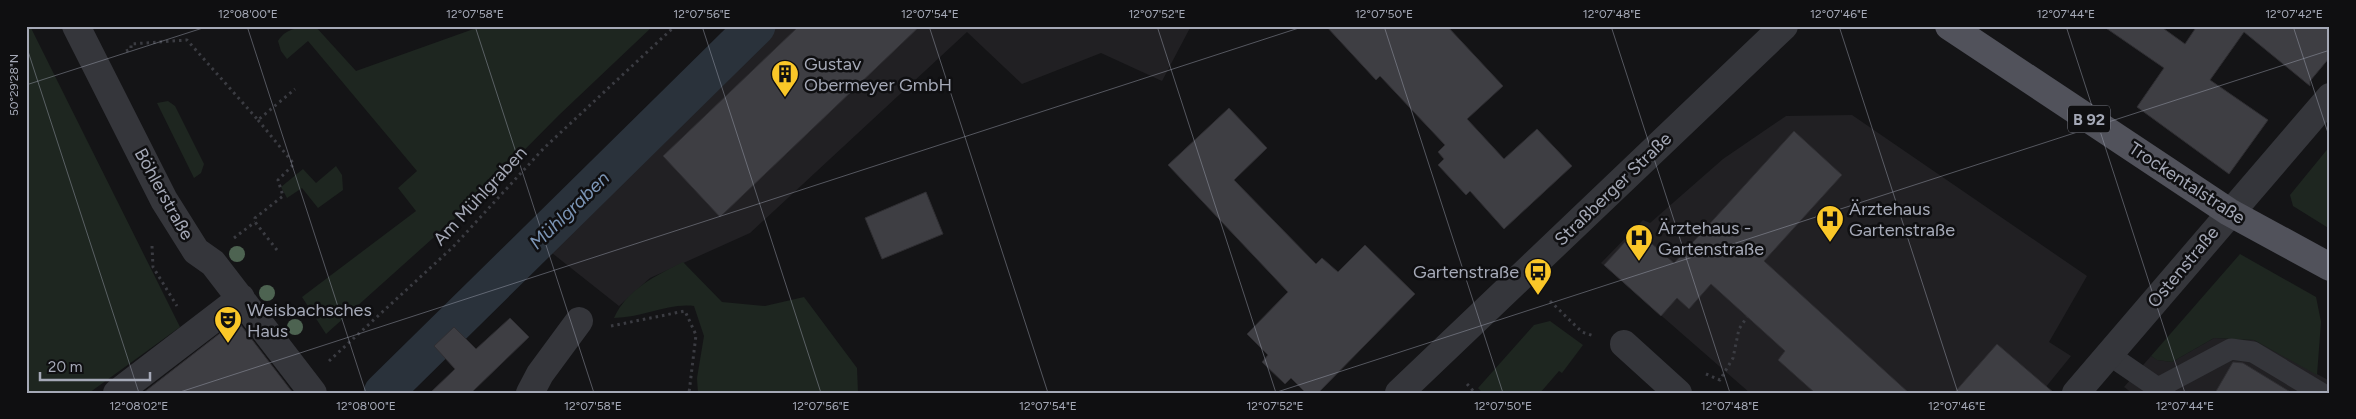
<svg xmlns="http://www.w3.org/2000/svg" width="2356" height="419" viewBox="0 0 2356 419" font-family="Figtree,sans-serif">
<rect width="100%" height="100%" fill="#141416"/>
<path fill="#212023" d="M774,26H1191L1162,81L1101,53L1022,84L967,32L750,233L650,278L619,306L552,253L654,135Z
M1852,115L2087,276L2049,342L2071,356L2041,393H1750L1601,263L1643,220L1650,223L1723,159L1786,116Z
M2214,338L2254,340L2330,381V393H2132L2124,387L2151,356L2158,360L2172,362Z"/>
<path fill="#1e2620" d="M26,26H30L180,327L89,393H26Z
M315,26L356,71L482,26H653L559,115L471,204L326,334L302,297L416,211L398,188L417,171L308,41L287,59L281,51L278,41C287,27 299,28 315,26Z
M168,101L175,106L204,164L201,173L194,178L157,103Z
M2330,146V229L2293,206L2290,195Z
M336,166L342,175L343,190L318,208L302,188L287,198L281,187L303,169L316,183Z
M2240,254L2316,297L2321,322L2317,375L2254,340L2214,338L2172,362L2157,360L2151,356Z
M683,262L722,302L765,306L804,297L857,368L858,393H698L697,378L704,336L694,306C667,303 642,318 614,318C627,289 657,275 683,262Z
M1550,321L1583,345L1562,373L1559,371L1540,393H1483L1478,388L1534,325Z"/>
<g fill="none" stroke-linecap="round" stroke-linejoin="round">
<path stroke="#2a323b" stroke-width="39" d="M383,393L756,26"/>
</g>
<path fill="#3e3e43" stroke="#2f2e32" d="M799,26H920L720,217L663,156Z
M1326,26H1447L1503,86L1467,119L1504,159L1537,129L1572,166L1504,229L1470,191L1466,195L1438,165L1444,159L1438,152L1445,145L1380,76L1376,80Z
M2103,26H2160L2185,44L2197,26H2330V57L2310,81V86L2244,32L2210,80L2268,120L2229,174L2137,107L2164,68Z
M1229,108L1267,148L1234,180L1316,264L1322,258L1338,272L1365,245L1415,294L1318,393H1306L1291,378L1285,384L1262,362L1268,355L1247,334L1288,292L1168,165Z
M1794,131L1842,175L1764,261L1909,393H1815L1778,360L1785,351L1711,284L1689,309L1677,298L1661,316L1604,265L1636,230L1674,263Z
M926,192L943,234L882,259L865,218Z
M510,318L529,337L471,393H430L455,369L434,346L454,327L476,349Z
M237,320L293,393H143Z
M1997,344L2054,393H1954Z
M2233,362L2243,363L2292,393H2215Z"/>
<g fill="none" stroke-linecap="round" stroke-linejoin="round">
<path stroke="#3b3c42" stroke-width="3" stroke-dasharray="2.5 4" stroke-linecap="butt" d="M126,51L131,49V44L187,40L258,120L295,89
M258,120L294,164L278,180L283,196L255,218V222L277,250
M234,238L255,222
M152,246L153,267L177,306
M1550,301L1582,332L1594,336
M611,326L685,311L696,335L689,393
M329,361L453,247L544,148L675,26
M1706,374L1720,380L1733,358L1739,329L1747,317
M1467,384L1475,393"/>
<path stroke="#35363b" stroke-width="21" d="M2108,354L2165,393
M2158,388L2231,349L2253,352L2321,393"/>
<path stroke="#35363b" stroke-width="28" d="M76,26L164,200L196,251L213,263L313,393
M1624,344L1678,393
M117,393L241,298
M530,393L540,374L579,321
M1399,393L1784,26
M2076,393L2330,97"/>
<path stroke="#51525b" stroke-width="28" d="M1949,26L2229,212L2330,267"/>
</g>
<g fill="#4d6351">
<circle cx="237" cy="254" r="8"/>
<circle cx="267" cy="293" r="8"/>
<circle cx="295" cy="327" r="8"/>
</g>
<path fill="none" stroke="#a5a9b7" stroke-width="1" stroke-opacity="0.45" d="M247,26L366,393M475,26L594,393M702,26L821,393M929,26L1048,393M1157,26L1276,393M1384,26L1503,393M1611,26L1730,393M1839,26L1958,393M2066,26L2185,393M2293,26L2330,139M26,45L139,393M26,85L209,26M177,393L1305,26M1274,393L2330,50"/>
<defs>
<symbol id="building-pin" viewBox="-11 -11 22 30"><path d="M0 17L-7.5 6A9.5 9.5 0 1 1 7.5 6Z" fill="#fac728" stroke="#0f0f11"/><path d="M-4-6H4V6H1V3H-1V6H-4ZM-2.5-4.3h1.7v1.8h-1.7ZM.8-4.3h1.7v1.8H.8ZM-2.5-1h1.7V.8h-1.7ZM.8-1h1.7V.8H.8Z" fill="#111"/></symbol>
<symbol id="hospital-pin" viewBox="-11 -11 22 30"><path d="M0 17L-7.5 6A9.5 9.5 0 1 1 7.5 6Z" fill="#fac728" stroke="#0f0f11"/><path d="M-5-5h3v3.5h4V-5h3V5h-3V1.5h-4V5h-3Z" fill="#111"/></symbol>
<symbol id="bus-pin" viewBox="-11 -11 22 30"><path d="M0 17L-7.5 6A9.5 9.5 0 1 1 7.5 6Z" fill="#fac728" stroke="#0f0f11"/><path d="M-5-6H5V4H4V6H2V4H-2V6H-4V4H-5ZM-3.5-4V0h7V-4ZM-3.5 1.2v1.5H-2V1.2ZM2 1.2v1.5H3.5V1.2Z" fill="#111"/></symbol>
<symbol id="theatre-pin" viewBox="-11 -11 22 30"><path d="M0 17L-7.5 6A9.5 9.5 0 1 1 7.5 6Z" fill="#fac728" stroke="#0f0f11"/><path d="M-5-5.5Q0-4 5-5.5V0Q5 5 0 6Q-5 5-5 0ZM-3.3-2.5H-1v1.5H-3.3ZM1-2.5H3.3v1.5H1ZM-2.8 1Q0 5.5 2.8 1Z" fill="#111"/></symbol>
</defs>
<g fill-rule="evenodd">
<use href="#building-pin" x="769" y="58" width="32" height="43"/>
<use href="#hospital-pin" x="1814" y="203" width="32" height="43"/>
<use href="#hospital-pin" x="1623" y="222" width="32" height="43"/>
<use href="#bus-pin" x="1522" y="256" width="32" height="43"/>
<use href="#theatre-pin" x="212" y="304" width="32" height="43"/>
</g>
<g text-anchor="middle" stroke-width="5" stroke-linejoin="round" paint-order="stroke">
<rect fill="#0f0f11" stroke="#787b85" stroke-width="1" x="2068" y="105.5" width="42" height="27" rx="4"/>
<g font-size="16" font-weight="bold" fill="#a5a9b7">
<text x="2089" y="125">B 92</text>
</g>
<g font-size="18" fill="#a5a9b7" stroke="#0f0f11" text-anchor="start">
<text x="804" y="70">Gustav<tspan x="804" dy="21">Obermeyer GmbH</tspan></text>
<text x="1849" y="215">Ärztehaus<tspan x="1849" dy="21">Gartenstraße</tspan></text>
<text x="1658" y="234">Ärztehaus -<tspan x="1658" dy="21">Gartenstraße</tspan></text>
<text x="1519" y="278" text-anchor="end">Gartenstraße</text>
<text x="247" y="316">Weisbachsches<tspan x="247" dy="21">Haus</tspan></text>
</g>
<g font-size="18" fill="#a5a9b7" stroke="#0f0f11">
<text transform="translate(2187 183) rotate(33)" y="6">Trockentalstraße</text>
<text transform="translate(1613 189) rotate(-44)" y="6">Straßberger Straße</text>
<text transform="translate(164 194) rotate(61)" y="6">Böhlerstraße</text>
<text transform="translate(480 196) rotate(-47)" y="6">Am Mühlgraben</text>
<text transform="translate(2183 267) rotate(-50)" y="6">Ostenstraße</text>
</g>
<g font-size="19" font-style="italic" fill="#7b94b4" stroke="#0f0f11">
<text transform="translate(569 210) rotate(-44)" y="7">Mühlgraben</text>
</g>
</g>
<rect width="2356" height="419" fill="none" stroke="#0f0f11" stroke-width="55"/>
<path d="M40 372v8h110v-8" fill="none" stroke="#a5a9b7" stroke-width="2.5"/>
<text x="48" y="372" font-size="15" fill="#a5a9b7" stroke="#0f0f11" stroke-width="4" paint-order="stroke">20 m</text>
<rect x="28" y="28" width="2300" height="364" fill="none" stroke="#a5a9b7" stroke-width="2"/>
<g font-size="12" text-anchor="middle" fill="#a5a9b7">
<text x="248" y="18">12°08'00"E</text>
<text x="475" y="18">12°07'58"E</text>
<text x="702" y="18">12°07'56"E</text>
<text x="930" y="18">12°07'54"E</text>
<text x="1157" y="18">12°07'52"E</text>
<text x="1384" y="18">12°07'50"E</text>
<text x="1612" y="18">12°07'48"E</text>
<text x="1839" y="18">12°07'46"E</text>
<text x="2066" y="18">12°07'44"E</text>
<text x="2294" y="18">12°07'42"E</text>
<text transform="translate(14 85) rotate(-90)" y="4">50°29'28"N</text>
<text x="139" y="410">12°08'02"E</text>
<text x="366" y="410">12°08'00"E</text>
<text x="593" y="410">12°07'58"E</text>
<text x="821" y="410">12°07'56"E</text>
<text x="1048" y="410">12°07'54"E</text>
<text x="1275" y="410">12°07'52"E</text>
<text x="1503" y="410">12°07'50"E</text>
<text x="1730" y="410">12°07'48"E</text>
<text x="1957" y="410">12°07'46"E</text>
<text x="2185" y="410">12°07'44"E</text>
</g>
</svg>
